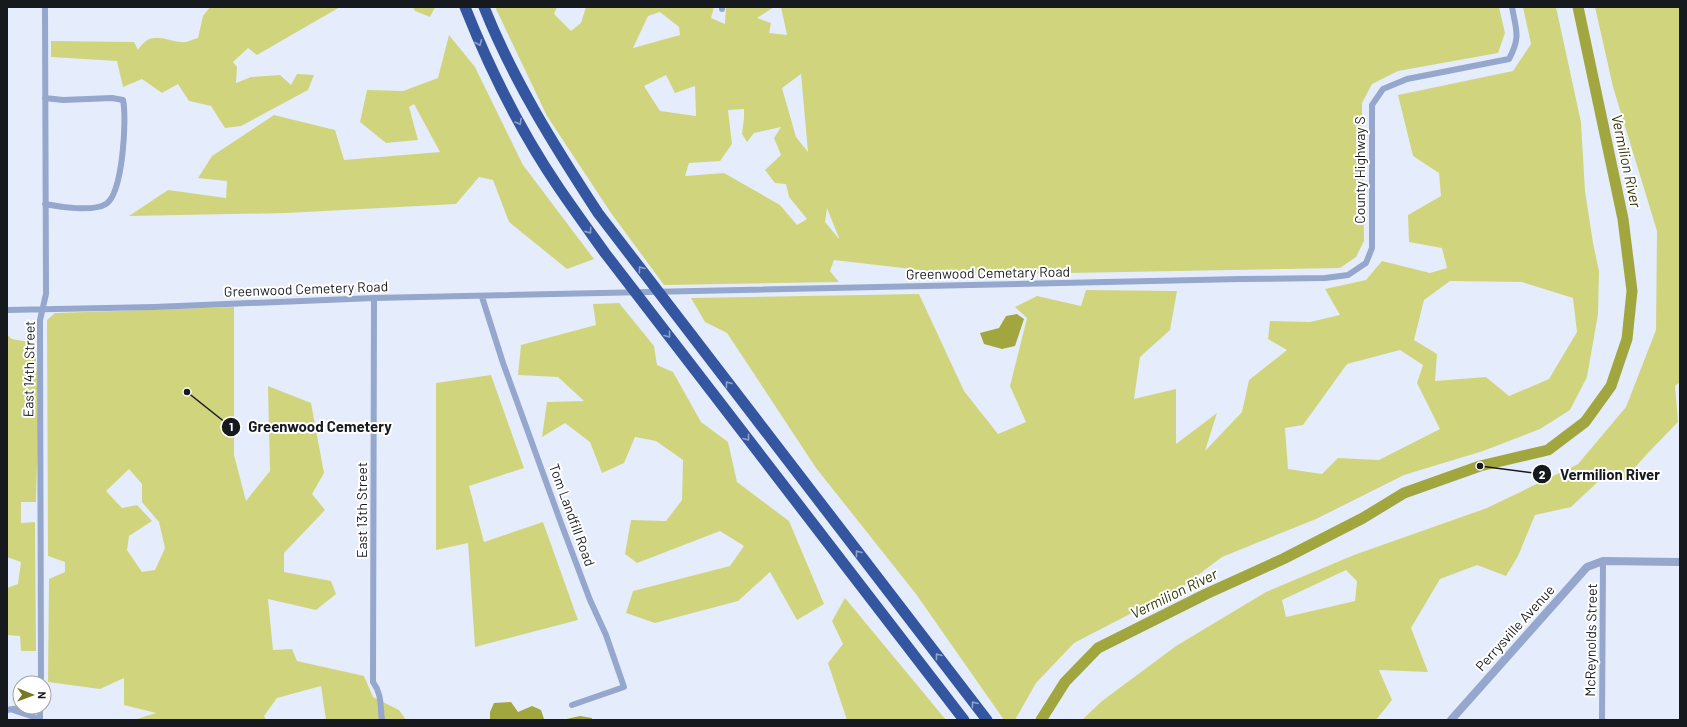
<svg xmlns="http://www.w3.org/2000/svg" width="1687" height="727" viewBox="0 0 1687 727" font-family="Barlow,sans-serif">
<rect width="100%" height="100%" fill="#e5edfc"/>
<path fill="#d0d57d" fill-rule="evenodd" d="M210,7H340L257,55L248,48L233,62L237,67L236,83L251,77L280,75L291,85L297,74L314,75L308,90L241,126L225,128L211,106L189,101L178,84L162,93L142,79L123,87L117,61L51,57V41L134,42L138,50C151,29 165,41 182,42C187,43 193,39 198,38L203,16Z
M413,7H435L430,17L415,11Z
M497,7H557L554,14L571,31L581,23L586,7H714L711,18L725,24L726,7H774L757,18L771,23L769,33L787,35L781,7H1499L1505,33L1498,53L1398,71L1372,84L1362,103L1364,241L1356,257L1340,268L963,275L834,260L830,271L839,282L664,285L611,213L547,116L496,9ZM660,12L679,27L680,35L633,48L648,16ZM801,74L808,152L796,137L782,88ZM666,75L675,93L695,86L696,116L660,111L644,86ZM744,109V118L742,134L747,142L754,133L781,127L774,138L781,155L765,170L775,183L786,184L789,197L807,219L797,225L780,205L724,173L685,176L689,163L720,161L732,144L728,110ZM827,208L839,238V239L825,222Z
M1523,7H1556L1581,122L1585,191L1593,243L1599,271L1598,314L1587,377L1570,410L1540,429L1483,451L1404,475L1316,519L1222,557L1182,587L1074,643L1036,683L1015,720H1004L916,594L816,468L727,333L705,322L691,298L919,294L964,391L998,434L1026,422L1010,386L1027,318L1015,307L1037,296L1081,306L1086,290L1177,291L1170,330L1140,357L1134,399L1176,389V444L1217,413L1205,451L1242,412L1249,380L1287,350L1268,339L1270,321L1310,322L1340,315L1325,289L1366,280L1382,261L1430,273L1447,268L1442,248L1409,242L1408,215L1441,196L1439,173L1413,156L1398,95L1513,71L1531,44ZM1450,281L1522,282L1573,298L1577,332L1549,379L1509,396L1486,377L1435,381L1437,354L1414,340L1424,300ZM1400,350L1423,365L1417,383L1440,429L1379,460L1338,458L1322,474L1288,469L1285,428L1303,425L1347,364Z
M1595,7H1680V382L1675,386L1678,422L1646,455L1624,480L1602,478L1571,507L1535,515L1518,556L1506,576L1477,565L1440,579L1411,628L1428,672L1379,670L1392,700L1376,720H1082L1102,701L1176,646L1266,592L1354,555L1487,508L1578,464L1626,407L1656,330L1657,231L1613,87ZM1346,570L1357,581L1355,601L1286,617L1282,600Z
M449,35L475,67L523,165L594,259L567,269L509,222L493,180L479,177L456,204L287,213L129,216L168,190L226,198L227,181L198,178L212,156L274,115L335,130L344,160L440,152L414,104L409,107L418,140L386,143L360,122L367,90L403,91L438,78Z
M619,303L654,346L657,365L673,372L701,422L728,442L737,482L789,521L824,604L797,620L770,572L738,601L655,623L626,613L633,591L730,566L744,546L720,531L637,563L625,554L631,520L666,521L682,500L683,460L656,441L635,437L624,463L602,473L590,442L565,423L542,437L547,402L584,401L558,377L518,375L521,345L596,325L593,304Z
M234,307V455L246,501L270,471L268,386L311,403L324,473L312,494L325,510L284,553V572L331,581L336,594L316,610L268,599L273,650L292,649L297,661L364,676L373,697L399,710L406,720H326L321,686L277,698L264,716L266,720H134L156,713L124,705V678L100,689L48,682L49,579L65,572V562L48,556L47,320L55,313ZM129,469L142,484V502L159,522L165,548L155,570L142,572L127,550L129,536L152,521L137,505L122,508L106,491Z
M7,335L12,339L34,343C41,395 37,449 36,502H21V523L35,522L36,651H21L20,636L7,635V588L18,584L21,562L7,557Z
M491,375L524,468L469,486L484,542L543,522L578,620L475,647L468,543L436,550V383Z
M845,598L946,720H847L828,663L843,644L832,621Z"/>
<path fill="#a2a63e" d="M1017,314L1024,319L1015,346L1002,349L984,344L980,333L999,328L1006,316Z
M511,702L518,712L532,706L541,710L544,719L490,720V712L494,703Z
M580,716L592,718V720H562Z"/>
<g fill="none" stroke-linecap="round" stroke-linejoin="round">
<path stroke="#a2a63e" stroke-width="11" d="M1041,720L1065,682L1098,648L1206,594L1283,559L1363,518L1404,493L1480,466L1548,450L1585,422L1611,386L1627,339L1632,291L1623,219L1578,7"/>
<path stroke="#95a7cc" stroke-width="6" d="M722,9V7
M45,204C60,207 93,212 106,204C123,193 127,118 123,100L112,98L63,100L45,98
M482,297L503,363L561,523L590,600L606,635L624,687L572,705
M374,298L373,682C382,694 380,706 382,720
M7,310L154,307L374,298L1241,279L1325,278L1348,275L1366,263L1372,248V105L1383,89L1407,79L1509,59C1521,37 1516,30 1512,7
M41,683L40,330V320L46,294L45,7
M7,710L26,707
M13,710L40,719
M40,720V707
M1602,720L1603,561"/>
<path stroke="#95a7cc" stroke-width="8" d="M1451,720L1587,567L1603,561L1680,562"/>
<path stroke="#34559f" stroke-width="11" d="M465,7C490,70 521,132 559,188C574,210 590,232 605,253L964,720
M484,7C513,80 555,147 598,213L987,720"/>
</g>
<defs><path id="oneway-chevron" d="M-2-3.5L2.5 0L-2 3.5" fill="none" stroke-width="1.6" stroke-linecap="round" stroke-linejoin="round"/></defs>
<g stroke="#8fa2ca">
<use href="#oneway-chevron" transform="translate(479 43) rotate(68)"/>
<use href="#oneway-chevron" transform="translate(519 122) rotate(60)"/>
<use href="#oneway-chevron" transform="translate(589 231) rotate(55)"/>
<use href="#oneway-chevron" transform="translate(641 269) rotate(-127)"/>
<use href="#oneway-chevron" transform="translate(668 335) rotate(52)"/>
<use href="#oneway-chevron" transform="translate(728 384) rotate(-127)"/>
<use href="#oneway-chevron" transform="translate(747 438) rotate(52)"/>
<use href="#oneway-chevron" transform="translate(858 553) rotate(-128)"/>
<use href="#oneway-chevron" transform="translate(938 656) rotate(-128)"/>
<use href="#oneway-chevron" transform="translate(974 704) rotate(-128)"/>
</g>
<g text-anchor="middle" stroke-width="4" stroke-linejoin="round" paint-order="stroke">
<g font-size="14" fill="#16191e" stroke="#fff">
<text transform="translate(1360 170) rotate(-90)" y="5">County Highway S</text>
<text transform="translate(988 273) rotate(-1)" y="5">Greenwood Cemetary Road</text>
<text transform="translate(306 289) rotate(-2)" y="5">Greenwood Cemetery Road</text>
<text transform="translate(29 369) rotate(-89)" y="5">East 14th Street</text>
<text transform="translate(362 510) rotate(-90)" y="5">East 13th Street</text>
<text transform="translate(572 515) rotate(70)" y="5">Tom Landfill Road</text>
<text transform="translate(1515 628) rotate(-48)" y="5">Perrysville Avenue</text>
<text transform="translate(1591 640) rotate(-89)" y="5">McReynolds Street</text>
</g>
<g font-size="15" font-style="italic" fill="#343609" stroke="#fff">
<text transform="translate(1626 161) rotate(78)" y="5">Vermilion River</text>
<text transform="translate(1174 594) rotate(-26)" y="5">Vermilion River</text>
</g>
</g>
<path fill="none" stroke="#16191e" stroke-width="1.5" d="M187 392L231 427M1480 466L1542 474"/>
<g fill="#16191e" stroke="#fff" stroke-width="1.5">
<circle cx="187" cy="392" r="4"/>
<circle cx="1480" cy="466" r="4"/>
<circle cx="231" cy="427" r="10"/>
<circle cx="1542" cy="474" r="10"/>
</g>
<g font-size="12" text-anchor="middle" font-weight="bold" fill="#fff">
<text x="231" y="431">1</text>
<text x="1542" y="479">2</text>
</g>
<g font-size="15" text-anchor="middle" font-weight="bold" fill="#16191e" stroke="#fff" stroke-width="4" stroke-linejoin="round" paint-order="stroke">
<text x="320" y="432">Greenwood Cemetery</text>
<text x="1610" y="480">Vermilion River</text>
</g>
<rect width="1687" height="727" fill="none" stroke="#16191e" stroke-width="16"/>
<g transform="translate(32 695) rotate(91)"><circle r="19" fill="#ffffff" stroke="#a2a3a5"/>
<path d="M0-3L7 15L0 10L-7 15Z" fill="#767921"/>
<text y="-6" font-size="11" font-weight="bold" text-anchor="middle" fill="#16191e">N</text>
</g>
</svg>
